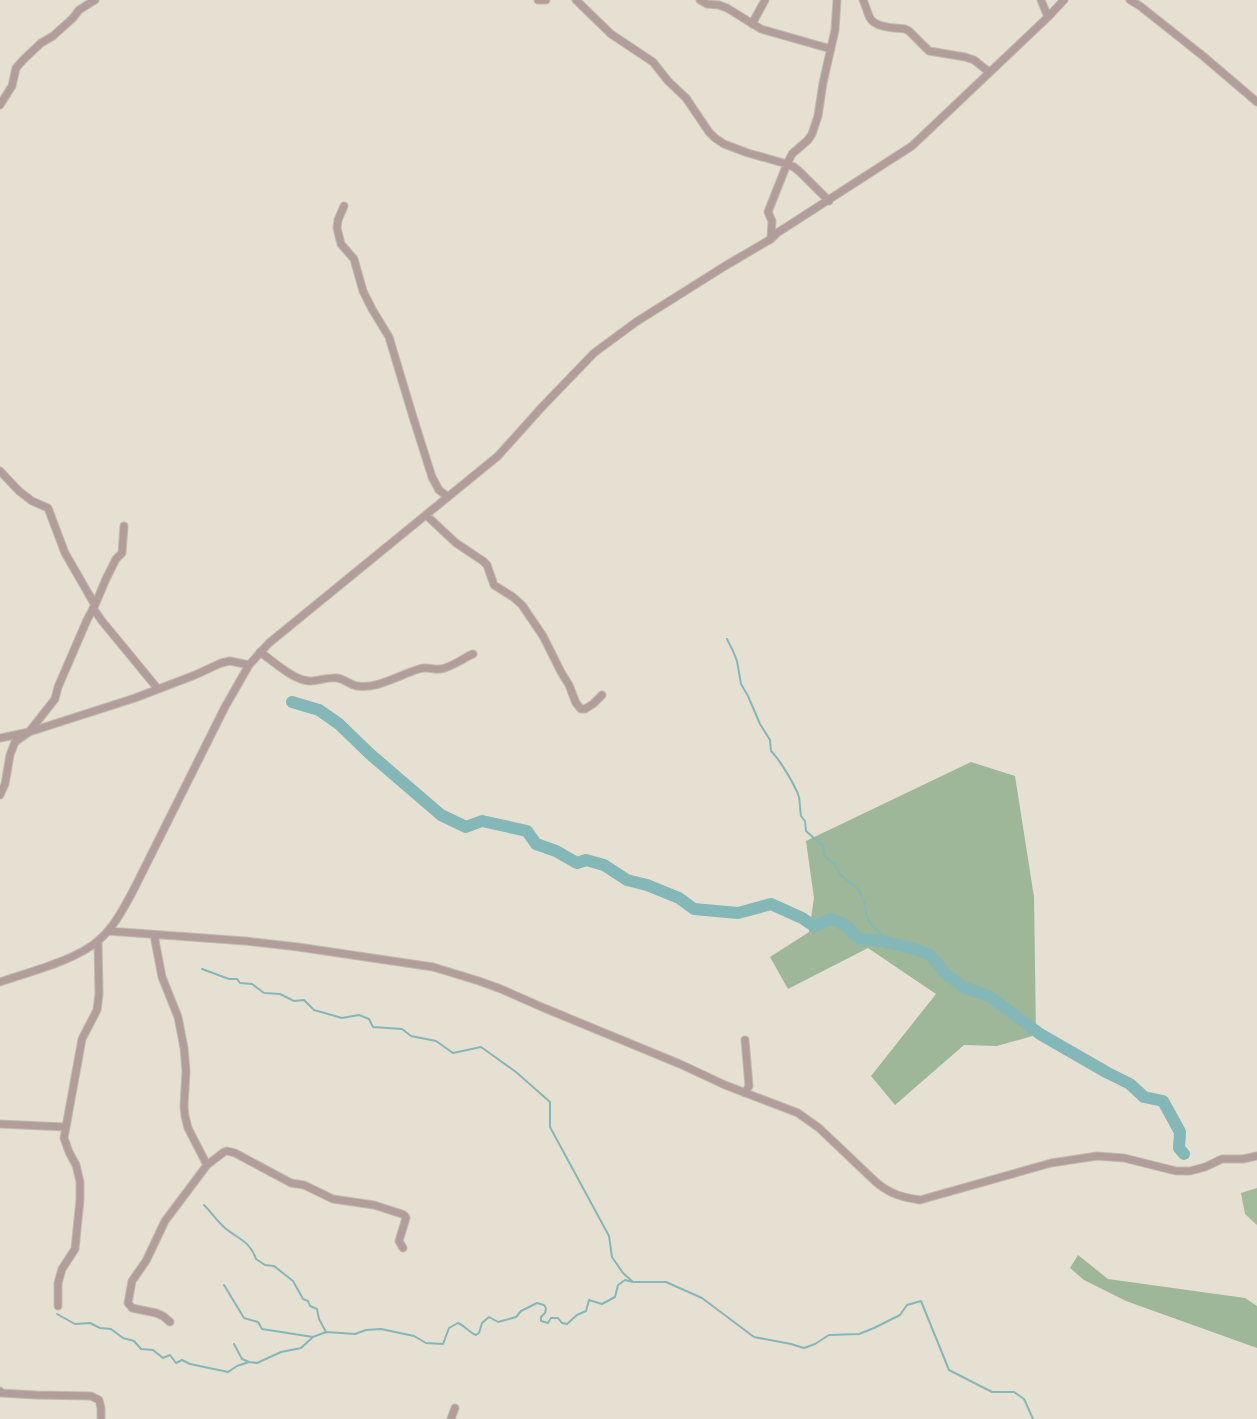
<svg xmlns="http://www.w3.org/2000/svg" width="1257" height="1419" viewBox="0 0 1257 1419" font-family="Ubuntu,sans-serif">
<rect width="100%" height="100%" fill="#e6e0d2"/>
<path fill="#9eb798" d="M971,762L1015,776L1034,897L1036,1035L997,1046L964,1045L895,1105L871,1076L936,994L868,948L788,989L770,957L809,932L814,898L806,841Z
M1078,1255L1108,1279L1245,1298L1257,1306V1348L1126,1301L1084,1280L1070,1268Z"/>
<path fill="#a1bb9b" d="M1257,1188V1225L1245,1214L1241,1193Z"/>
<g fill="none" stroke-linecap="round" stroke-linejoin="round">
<path stroke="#84b7b8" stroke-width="2" d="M727,639L733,651L737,661L741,684L748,696L760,724L770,740L771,751C780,760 795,785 799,797C800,803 800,810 801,816L805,821L806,831L824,847C822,858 829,859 835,864C839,880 852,880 860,892C864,897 865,912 868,919C872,929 884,933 887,942
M202,969L229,979H237L240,983L252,984L264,993L280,994L294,1001L304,1000L314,1010L342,1018L359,1015L369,1019L373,1027L402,1029L411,1036L436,1041L453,1053L481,1047L516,1072L550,1102V1127L609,1236L612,1257L623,1273L633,1282H666L702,1298L754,1337L791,1344L804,1348L815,1344L829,1335L859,1334L874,1328L900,1315L907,1305L921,1301L949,1370L992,1392H1014L1024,1399L1033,1419
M204,1205C211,1212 217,1221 225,1228C238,1239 250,1241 256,1259L265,1265L274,1266L293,1281L303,1299L308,1301L310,1306L317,1309L319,1319L326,1332
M224,1285L244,1318L258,1322L262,1329L313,1337
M57,1314L75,1324L90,1323L100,1328L111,1329L123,1338L134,1341L141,1349L153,1350L163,1358L170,1355L176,1363L182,1360L190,1364L228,1372L237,1366L249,1362L257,1363L281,1352L301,1348L313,1337L326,1332L355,1334L366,1330L381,1329L414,1336L426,1343L443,1344L449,1328L458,1323C465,1326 470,1333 476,1335L479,1333L482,1323L489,1317L498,1322L516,1317L521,1311L537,1303L544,1305L546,1308L545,1313L541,1317V1321L548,1323L551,1318H558L562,1323L567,1324L577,1315L586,1311L589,1300L602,1304L615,1297L618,1285L625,1280L633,1282
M234,1344L242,1359L249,1362"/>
<path stroke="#84b7b8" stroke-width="12" d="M292,702L319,710L339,724L370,754L441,815L466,827L482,821L527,831L536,844L556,851L577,863L586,860L604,865L627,880L647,885L679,898L694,909L738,913L771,904L802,918L814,926L831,919L839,922L848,927L853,934L861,939L882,941L911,948L930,955L946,974L965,988L989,996L1040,1034L1106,1072L1130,1084L1144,1097L1163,1101L1180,1132L1179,1148L1184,1154"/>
<defs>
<path id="minor" d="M538,0H546
M576,0L611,34L653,62L668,81L686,98L709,132L715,138L724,144L748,153L787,164L794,167L800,172L829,201
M700,0L707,4L719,5L727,8L761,29L831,49
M863,0C866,6 867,12 870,18C875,28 896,28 905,29L909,31L929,51L965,57L974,60L989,72
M1041,0L1048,17
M1130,0L1140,6L1203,56L1257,102
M752,24L765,0
M0,105L12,86L16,68L24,59L41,43L53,36L73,18L79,10L95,0
M344,206L338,220L337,228L341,244L354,259L363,291L372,309L389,337L413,417L432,477L439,490L448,497
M771,239L772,221L768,212L787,164L792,154L808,140L812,134L818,116L823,83L835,30L837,0
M0,471L19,491L32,501L48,508L65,553L95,605
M426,515L456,543L483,561L487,565L494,585L513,597L522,605L543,636L561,672L569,685L576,703L581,709H585L593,704L602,695
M93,608L102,621L158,689
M260,652C273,661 294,681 310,681C319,681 328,677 337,678C345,679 350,685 357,686C378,689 399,675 419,669C428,666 432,670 440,669C451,668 463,658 473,654
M0,738L29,732L135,698L195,675L221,663L230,661L249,665
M0,795L5,784L10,755L15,742L29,732L55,699L58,687L87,620L95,605L106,579L116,559L122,553L124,526
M108,931L245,941L298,947L433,967L479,981L501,989L544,1008L680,1064L725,1085L798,1113L819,1128L877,1183C892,1195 902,1197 920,1200L1051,1163L1097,1156L1124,1158L1176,1171H1190L1205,1167L1222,1159H1243L1257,1156
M154,935L162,977L178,1017L184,1048L186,1071L184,1106L185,1116L188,1128L207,1165
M0,982C29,972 77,960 99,940C115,926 125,906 135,887L225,707L249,665L269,643L498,456L542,407L594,353L636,322L725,266L771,239L777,233L912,146L1048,17L1064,0
M745,1040L749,1086L745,1093
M0,1124L65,1127
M58,1306V1283L62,1269L75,1249L80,1200V1182L76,1165L69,1152L64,1138L82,1039L97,1010L99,994L98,941
M170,1322L163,1316L156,1313L132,1308L128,1303L132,1281L146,1261L165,1221L207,1165L224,1152L227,1151L235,1153L291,1183L304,1185L333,1199L374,1205L402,1214L405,1216L406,1218L399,1241L403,1248
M0,1391L1,1393L36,1395L91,1396L99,1400L101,1408V1419
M451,1419L455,1408"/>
</defs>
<use href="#minor" stroke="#c0bbae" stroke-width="9"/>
<use href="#minor" stroke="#b19d9a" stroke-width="7"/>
</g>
</svg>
